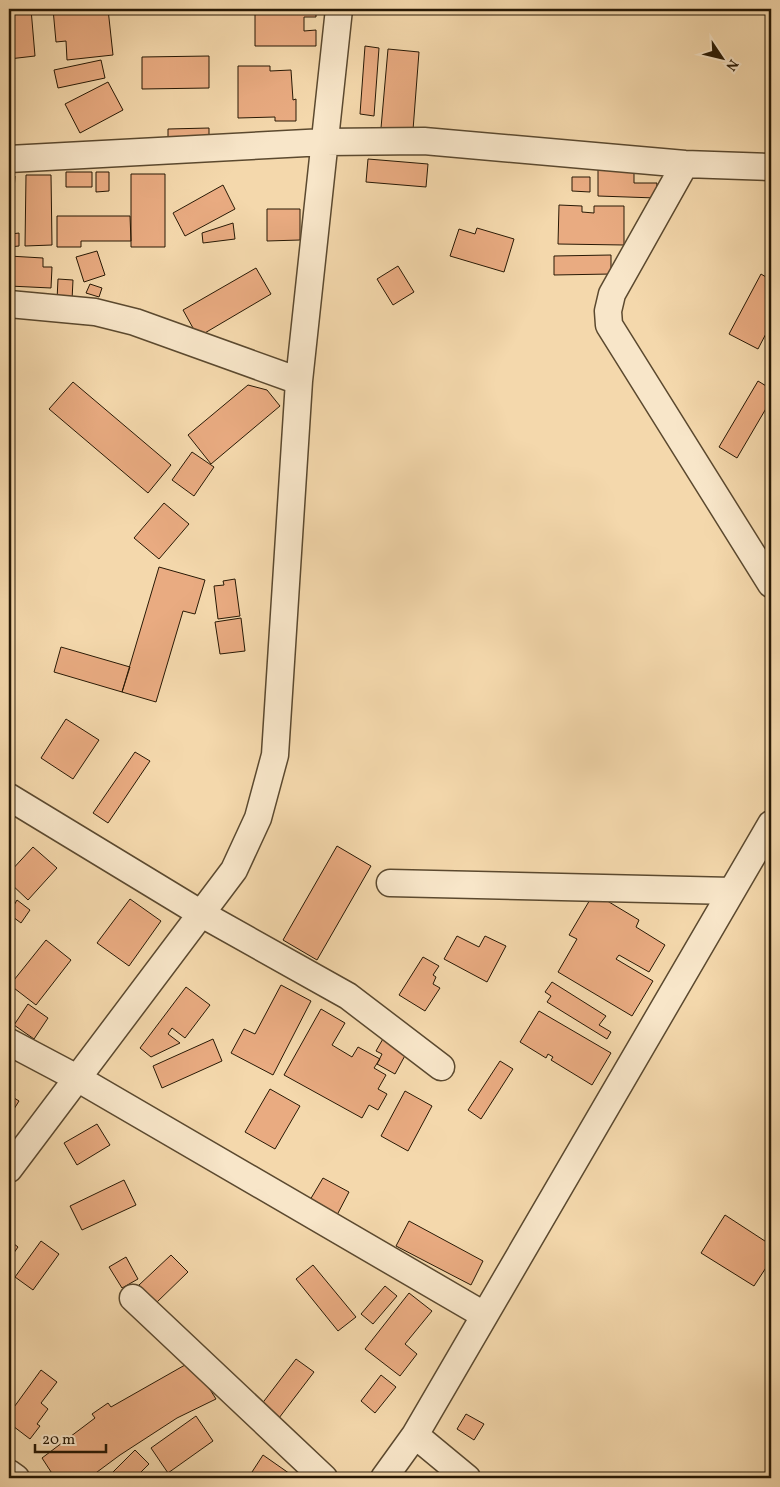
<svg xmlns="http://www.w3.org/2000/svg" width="780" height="1487" viewBox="0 0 780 1487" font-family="Vollkorn,serif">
<rect width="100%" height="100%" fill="#f4d8ac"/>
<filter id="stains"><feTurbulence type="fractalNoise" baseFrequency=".004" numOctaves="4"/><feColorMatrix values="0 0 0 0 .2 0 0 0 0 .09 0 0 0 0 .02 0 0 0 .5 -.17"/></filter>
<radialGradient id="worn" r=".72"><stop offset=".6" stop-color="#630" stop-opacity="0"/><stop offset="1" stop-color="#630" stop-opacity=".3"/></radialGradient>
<path fill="#e9ab81" stroke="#281905" d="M9,9H31L35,56L9,59Z
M53,9H108L113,55L67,60L66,41L56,42Z
M255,9H316V17H304V31L316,30V46H255Z
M365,46L379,48L374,116L360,114Z
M388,49L419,52L413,130L381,128Z
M209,56V88L142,89V57Z
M101,60L105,78L58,88L54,70Z
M238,66H270V71L291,70L293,100L296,99V121H275V117L238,118Z
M108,82L123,110L80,133L65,104Z
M209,128V140H168V129Z
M368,159L428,164L426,187L366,182Z
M598,170L634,171V183H657L656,198L598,196Z
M66,172H92V187H66Z
M96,172H109V191L96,192Z
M131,174H165V247H131Z
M26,175H51L52,245L25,246Z
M9,176H15L11,234L19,233V246L9,247Z
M572,177H590V192L572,191Z
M223,185L235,209L185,236L173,213Z
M559,205L582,206V212L594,213V206H624V245L558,244Z
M267,209H300V240L267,241Z
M57,216H130L131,241H81V247H57Z
M233,223L235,239L203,243L202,233Z
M477,228L514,239L504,272L450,256L459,229L475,234Z
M97,251L105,275L84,282L76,257Z
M611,255V274L554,275V256Z
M9,256L43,258V267H52L51,288L9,286Z
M398,266L414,292L393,305L377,279Z
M256,268L271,294L198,337L183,310Z
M761,274L771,280V324L758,349L729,334Z
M58,279L73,280L72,300H57Z
M90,284L102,288L99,297L86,293Z
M758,381L771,389V400L737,458L719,447Z
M73,382L171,465L148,493L49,409Z
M248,385L267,390L280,406L211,464L188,435Z
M192,452L214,467L194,496L172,480Z
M164,503L189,524L159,559L134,538Z
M159,567L205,580L195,614L183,611L156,702L122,692Z
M235,579L240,616L218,619L214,586L224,585L223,581Z
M241,618L245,651L220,654L215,622Z
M61,647L130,667L122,692L54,672Z
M66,719L99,740L73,779L41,758Z
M135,752L150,761L108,823L93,813Z
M337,846L371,866L317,960L283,940Z
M33,847L57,868L28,900L9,882V873Z
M594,893L639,920L636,927L665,945L649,972L619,955L616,959L653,981L632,1016L558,972L577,939L569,935Z
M130,899L161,921L129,966L97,943Z
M17,900L30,910L21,923L9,914Z
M457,936L479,947L485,936L506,946L487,982L444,959Z
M46,940L71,960L36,1005L10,985Z
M423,957L439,966L433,975L436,977L433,984L440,988L425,1011L399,995Z
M552,982L606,1016L599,1025L611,1032L607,1039L547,1002L551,996L545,992Z
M281,985L311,1001L273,1075L231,1053L244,1029L255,1034Z
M186,987L210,1005L185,1038L172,1028L168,1034L180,1043L151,1057L140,1048Z
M28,1004L48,1018L34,1039L14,1025Z
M321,1009L345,1023L332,1045L352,1057L358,1047L380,1059L374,1068L386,1075L378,1089L387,1094L378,1110L369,1105L362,1118L284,1075Z
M539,1011L611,1053L592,1085L551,1060L553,1057L548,1054L546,1058L520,1042Z
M384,1037L408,1050L395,1074L377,1064L382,1054L376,1051Z
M213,1039L222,1061L162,1088L153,1066Z
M500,1061L513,1069L481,1119L468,1110Z
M9,1085L15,1090L11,1096L19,1101L9,1117Z
M270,1089L300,1106L275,1149L245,1132Z
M405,1091L432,1106L408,1151L381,1136Z
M97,1124L110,1145L77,1165L64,1143Z
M323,1178L349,1192L337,1215L310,1200Z
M124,1180L136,1205L82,1230L70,1206Z
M725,1215L771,1245V1260L754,1286L701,1253Z
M409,1221L483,1261L471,1285L396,1246Z
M9,1240L18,1247L9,1260Z
M41,1241L59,1254L33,1290L15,1277Z
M171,1255L188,1272L156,1303L139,1285Z
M126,1257L138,1279L122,1288L109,1267Z
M313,1265L356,1317L338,1331L296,1279Z
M385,1286L397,1296L373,1324L361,1314Z
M409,1293L432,1311L405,1344L417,1354L400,1376L365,1349Z
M296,1359L314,1372L279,1418L261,1405Z
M192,1361L216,1399L177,1418L120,1455L89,1478H55L42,1458L95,1418L92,1414L108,1403L111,1407Z
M41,1370L57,1382L41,1403L48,1409L37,1424L40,1426L30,1439L9,1423V1414Z
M381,1375L396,1387L375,1413L361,1401Z
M466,1414L484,1424L474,1440L457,1429Z
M196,1416L213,1441L168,1473L151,1448Z
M135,1450L149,1464L135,1478H107Z
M263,1455L293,1476L292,1478H261L252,1472Z"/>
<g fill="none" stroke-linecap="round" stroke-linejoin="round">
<defs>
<path id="minor" d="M9,159L325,142L424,141L685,164L771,167
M685,164L612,294L608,311L609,325L771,584
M9,304L95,312L135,322L299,381
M9,797L200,913L348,996L441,1067
M390,883L732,891
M9,1042L77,1078L484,1315
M9,1169L234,870L258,818L275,755L299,381L339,9
M133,1298L324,1478
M415,1435L467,1478
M9,1473L16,1478
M384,1478L415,1435L771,824"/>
</defs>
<use href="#minor" stroke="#5b492f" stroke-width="29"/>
<use href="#minor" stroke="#f8e6c9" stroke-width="26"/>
</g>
<rect width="780" height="1487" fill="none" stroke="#f4d8ac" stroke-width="30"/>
<rect x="10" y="10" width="760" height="1467" fill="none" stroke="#281905" stroke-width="2.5"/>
<rect x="15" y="15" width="750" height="1457" fill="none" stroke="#281905"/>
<g transform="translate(722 58) rotate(125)" stroke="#f8e6c9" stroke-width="4" paint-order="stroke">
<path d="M0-4L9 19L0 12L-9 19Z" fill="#281905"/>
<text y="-8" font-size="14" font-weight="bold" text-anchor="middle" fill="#281905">N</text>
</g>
<path d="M35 1444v8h71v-8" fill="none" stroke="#281905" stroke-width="2.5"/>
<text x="42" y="1444" font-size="15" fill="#281905" stroke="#f8e6c9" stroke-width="4" paint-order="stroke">20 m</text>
<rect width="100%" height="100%" filter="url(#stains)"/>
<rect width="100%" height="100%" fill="url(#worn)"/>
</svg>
